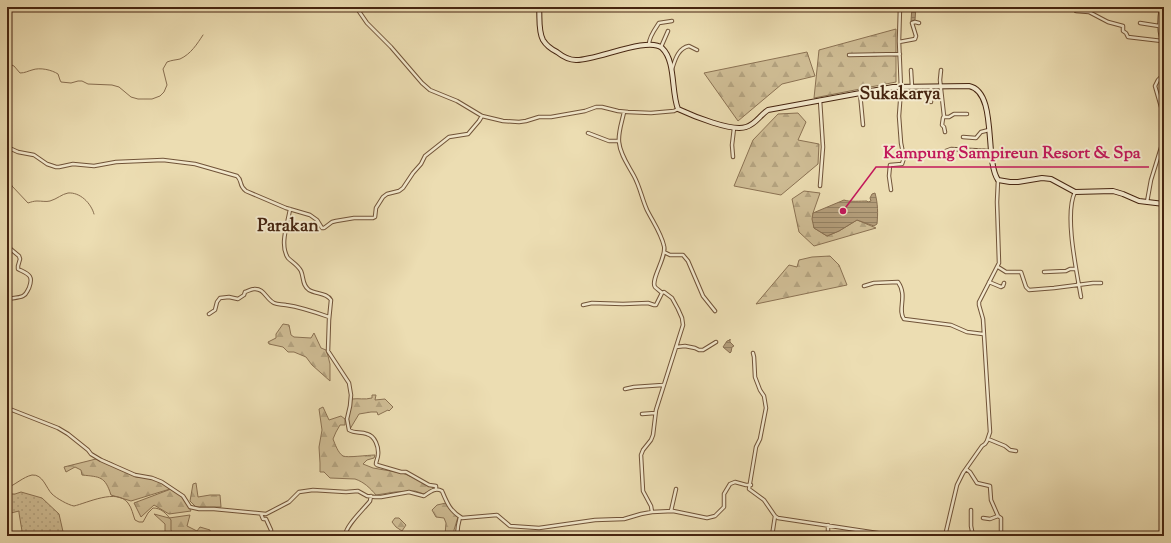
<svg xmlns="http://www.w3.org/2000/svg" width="1171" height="543" viewBox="0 0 1171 543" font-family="'Sorts Mill Goudy',serif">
<defs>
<pattern id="grass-dots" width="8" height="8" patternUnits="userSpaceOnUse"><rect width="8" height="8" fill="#d0be96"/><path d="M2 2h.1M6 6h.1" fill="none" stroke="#b4a380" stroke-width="1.8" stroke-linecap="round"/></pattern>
<pattern id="forest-firs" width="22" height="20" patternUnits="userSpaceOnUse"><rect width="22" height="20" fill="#d0be96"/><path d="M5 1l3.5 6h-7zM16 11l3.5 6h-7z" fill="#b4a380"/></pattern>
<pattern id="water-rules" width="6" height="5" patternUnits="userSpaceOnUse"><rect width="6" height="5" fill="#b49e7b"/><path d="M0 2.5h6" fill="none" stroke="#948163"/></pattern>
</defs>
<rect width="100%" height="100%" fill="#ecddb2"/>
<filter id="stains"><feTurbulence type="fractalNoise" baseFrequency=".005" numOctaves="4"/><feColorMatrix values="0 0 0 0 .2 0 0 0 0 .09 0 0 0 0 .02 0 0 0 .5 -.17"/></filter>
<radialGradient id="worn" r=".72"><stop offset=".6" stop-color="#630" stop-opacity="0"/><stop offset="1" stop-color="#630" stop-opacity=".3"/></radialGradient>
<path fill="url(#grass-dots)" stroke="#8b7253" d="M21,492L42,498L59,514L64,536H13L22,531L19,513V511L7,514V507L9,506L7,503V494H15Z"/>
<path fill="url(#forest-firs)" stroke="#8b7253" d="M896,29V82L814,98L819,50Z
M807,52L815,76L782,84L738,121L704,73Z
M798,113L806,122L798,140L819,144L818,164L781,195L734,186L753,140L778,114Z
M804,191L820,193L813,213L814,228L827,236L839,231L857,220L876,228L814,246L799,232L792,199Z
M830,256L839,265L847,285L756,304L789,265L797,267L799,260L812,257Z
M283,324L289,325L291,335L294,337L311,338L314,333L321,348L326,350L328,356L330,364V381L312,365L306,357L294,352H288L283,347L269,344L268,342L276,338V334Z
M372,395H376L375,400L385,399L393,407L389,411L388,410L378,415L377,412H371L359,414L350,429L348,418L352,399C359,398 364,400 372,398Z
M323,407L329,420L341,416L345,419V425H340L336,432L333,439C335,444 338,453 343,456C347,458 368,455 375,455L374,458L367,460L363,464L373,468L402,473L416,478L434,488L424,494L415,491L395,492L376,495C370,488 364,482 355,479L330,478L324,472H320V463L319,447L322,430L319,409Z
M100,458L112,463L136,477L156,478L170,489L131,501L111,495C105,476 100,477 82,475L81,470L75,467L66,472L64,467Z
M196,483L198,497L210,495H220L221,507H196L190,501L193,484Z
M171,489L183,497L191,511L169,514L154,505L141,517L134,503Z
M446,503L452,512L458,517L454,530V536H442L445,535L446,523L444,518L436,517L432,510L437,505Z
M154,514L169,518L190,515L187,526L197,531L200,527L210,530L211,536H165V524Z
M395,518H399L406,525L402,531L396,527L392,522Z"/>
<path fill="url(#water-rules)" stroke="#886e50" d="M912,7H916L915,20L911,21Z
M875,193C878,204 878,213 877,224L874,226L857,220L839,231L827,236L814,228L812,219L813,213L844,200C849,202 861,201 867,201L868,202L871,201L870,198L872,194Z
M730,339V342L734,346L732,347L731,352L730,353L723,347L727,341L730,340Z"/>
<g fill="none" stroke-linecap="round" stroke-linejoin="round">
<path stroke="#886e50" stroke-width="1" d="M7,63L14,66L20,73C25,73 28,71 32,70C40,67 52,70 58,74L60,80L61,82L71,83L78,81H82L88,84L112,85L119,87L131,97L138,99H152L160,96L164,92L167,85L163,69L167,62C172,60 176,60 180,59C191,54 197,44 203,35
M7,178L10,181L12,186L28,203C31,202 34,201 37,201C42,201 46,202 50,201C57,199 62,194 68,193C80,192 91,203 94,214
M7,488C15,485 23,477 32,475C43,474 46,488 52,494C56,498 68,505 74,506C87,503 117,488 128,503C132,508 133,515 135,520L139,522H143L148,513L153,508C161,508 166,513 171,520V530L173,536"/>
<defs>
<path id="minor" d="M356,7L367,23L391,47L422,83L430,90L457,101L482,116L503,121L519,122L526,121L539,117H551L585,111L596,107H602L618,111L628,112L651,113L674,111L678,109
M877,7H878
M1161,7C1159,20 1158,33 1164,45
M1076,11L1089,12L1108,22L1123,26V31L1126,33L1128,37L1162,41
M1140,23L1159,26
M899,42L915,39L916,36L912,23L915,22L919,23
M649,44C649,37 655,29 659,23L672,21
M661,47L668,31
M849,55L900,54
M672,69C675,60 678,48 689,46L697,50
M911,70L912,87
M941,70L940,80L944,116L943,118L942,125L944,127L945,132
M1164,74L1158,80L1155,86L1164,117
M931,87V102
M860,93L863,125
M820,100L823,147L820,186
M624,112C622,122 618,132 619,142C620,154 628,165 634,176C640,187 642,199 647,210C653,222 661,233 664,246C667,257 650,280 655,287C657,289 660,291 662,293L664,292L672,298L678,309L682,318L683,325L656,410L653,435L651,440L643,450L641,455L643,491L651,506L652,512
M944,117H949L954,114H967
M588,133L609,141H619
M963,137L976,138L981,132L989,130
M7,147L18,152L34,155L47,164L56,167H59L73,164L94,166L116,162L163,160L195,164L237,176C243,181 238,185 246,191L286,208L310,215L317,220L322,228H324L332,222L336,221L354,218H373L375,217L376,208L383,197L387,194L399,191L403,188L413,173L421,164L425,156L449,137L468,134L479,121L482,116
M903,155H915L943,152L951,149L991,151
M733,157L732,145L734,128
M891,190L889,176L890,165L902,164L904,158L901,143L899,116L901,89L899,41L900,7
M1075,192C1064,214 1077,273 1081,297
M1147,202L1151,180L1164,138
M290,209C288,223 279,245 288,258C292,262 298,265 301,271C304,278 302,285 309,290C316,294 327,293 331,300L329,320L328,351L349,383L351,395L350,406L347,419L349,430C355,434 361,431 367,434C375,436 379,447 378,455C378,458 376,461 376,464L377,465L401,472H406L429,485L436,486V489
M7,246L19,256L20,259L18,266V269C28,274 34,275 29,288C27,291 27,294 23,296C19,298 12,298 7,299
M664,252L670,255H683L688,261L703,296L715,311
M998,267L1006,272H1021L1026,287L1029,290L1054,288L1093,283H1101
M1044,272L1066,271L1070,269H1076
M989,282L1001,287L1003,286L1004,283
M864,286L874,283L898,282C908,296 897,310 904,319L951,325L967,332L983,334
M583,305L592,303L623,304L648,303L654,305H656L662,293
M209,314L215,310L217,302L220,298L229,297L238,299L244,295L245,292C248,291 251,289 254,289C264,288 266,299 274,303C278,305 282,304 286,305C300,307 315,312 329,317
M676,347L685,346L695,348L699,350H703L716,342
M753,353L754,357L755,377L760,390L764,396L766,408L760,439L756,447L749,489L764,500L775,516L778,518L897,536
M625,389L634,387L663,385
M7,408L58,428L68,434L88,450L91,454L101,460L135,475L152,478L162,482L183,496L190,507L199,509H214L266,514L289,502L299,492L313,490L346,492L358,491L367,496L375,497H381L409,492L424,496C430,492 435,487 442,491C447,503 450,511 462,518L497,515L510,526L539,528L595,520L624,519L641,514L652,512L673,511L707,518L715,516L724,507V494L730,484L735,482L746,485H751
M642,414L655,413
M988,439L1005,446L1010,450L1016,451
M966,469L970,472L977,483L990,486L991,500L998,516L990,519L983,518
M971,510V526L973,536
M671,511L676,489
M261,514L263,519H266L271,530V536
M998,516L1001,518V536
M828,525V536
M345,536C346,525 363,510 370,501L371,496
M457,536L458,526L460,517
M772,536L775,516
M860,536V531
M899,536H906
M945,536L957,485L963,473L982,446L985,444L987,441L990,432L983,319L979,305V302L999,263L997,202L998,180"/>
<path id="secondary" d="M539,7C540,17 538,31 543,40C546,45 551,49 557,52C562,56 569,60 576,60C595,61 648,36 662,48C676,61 671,92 678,109C693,116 732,132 746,127C756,124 760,115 768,110L893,87L969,86C998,92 984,159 998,180L1010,182H1018L1042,178L1051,179L1075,192L1113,191L1123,194L1139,201L1164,204"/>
</defs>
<use href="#minor" stroke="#705338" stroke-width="4.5"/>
<use href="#secondary" stroke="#462510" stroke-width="6"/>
<use href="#minor" stroke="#f3e9cd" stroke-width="2.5"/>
<use href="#secondary" stroke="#f3e9cd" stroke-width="4"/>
</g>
<g text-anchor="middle" stroke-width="4" stroke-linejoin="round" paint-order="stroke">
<g font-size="18" font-weight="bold" fill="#462510" stroke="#f3e9cd">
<text x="900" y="99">Sukakarya</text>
<text x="288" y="231">Parakan</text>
</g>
</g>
<path fill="none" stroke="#c2185b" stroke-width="1.5" d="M843 211L876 167H1149"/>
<circle fill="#c2185b" stroke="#f3e9cd" stroke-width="1.5" cx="843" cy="211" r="4"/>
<g font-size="17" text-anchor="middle" font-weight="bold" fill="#c2185b" stroke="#f3e9cd" stroke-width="4" stroke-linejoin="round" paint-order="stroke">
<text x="1012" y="158">Kampung Sampireun Resort &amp; Spa</text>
</g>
<rect width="1171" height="543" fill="none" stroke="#ecddb2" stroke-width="24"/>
<rect x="8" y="8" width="1155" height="527" fill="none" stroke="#462510" stroke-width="2"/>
<rect x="12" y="12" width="1147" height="519" fill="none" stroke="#462510"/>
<rect width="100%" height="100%" filter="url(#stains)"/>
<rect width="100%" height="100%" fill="url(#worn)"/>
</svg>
